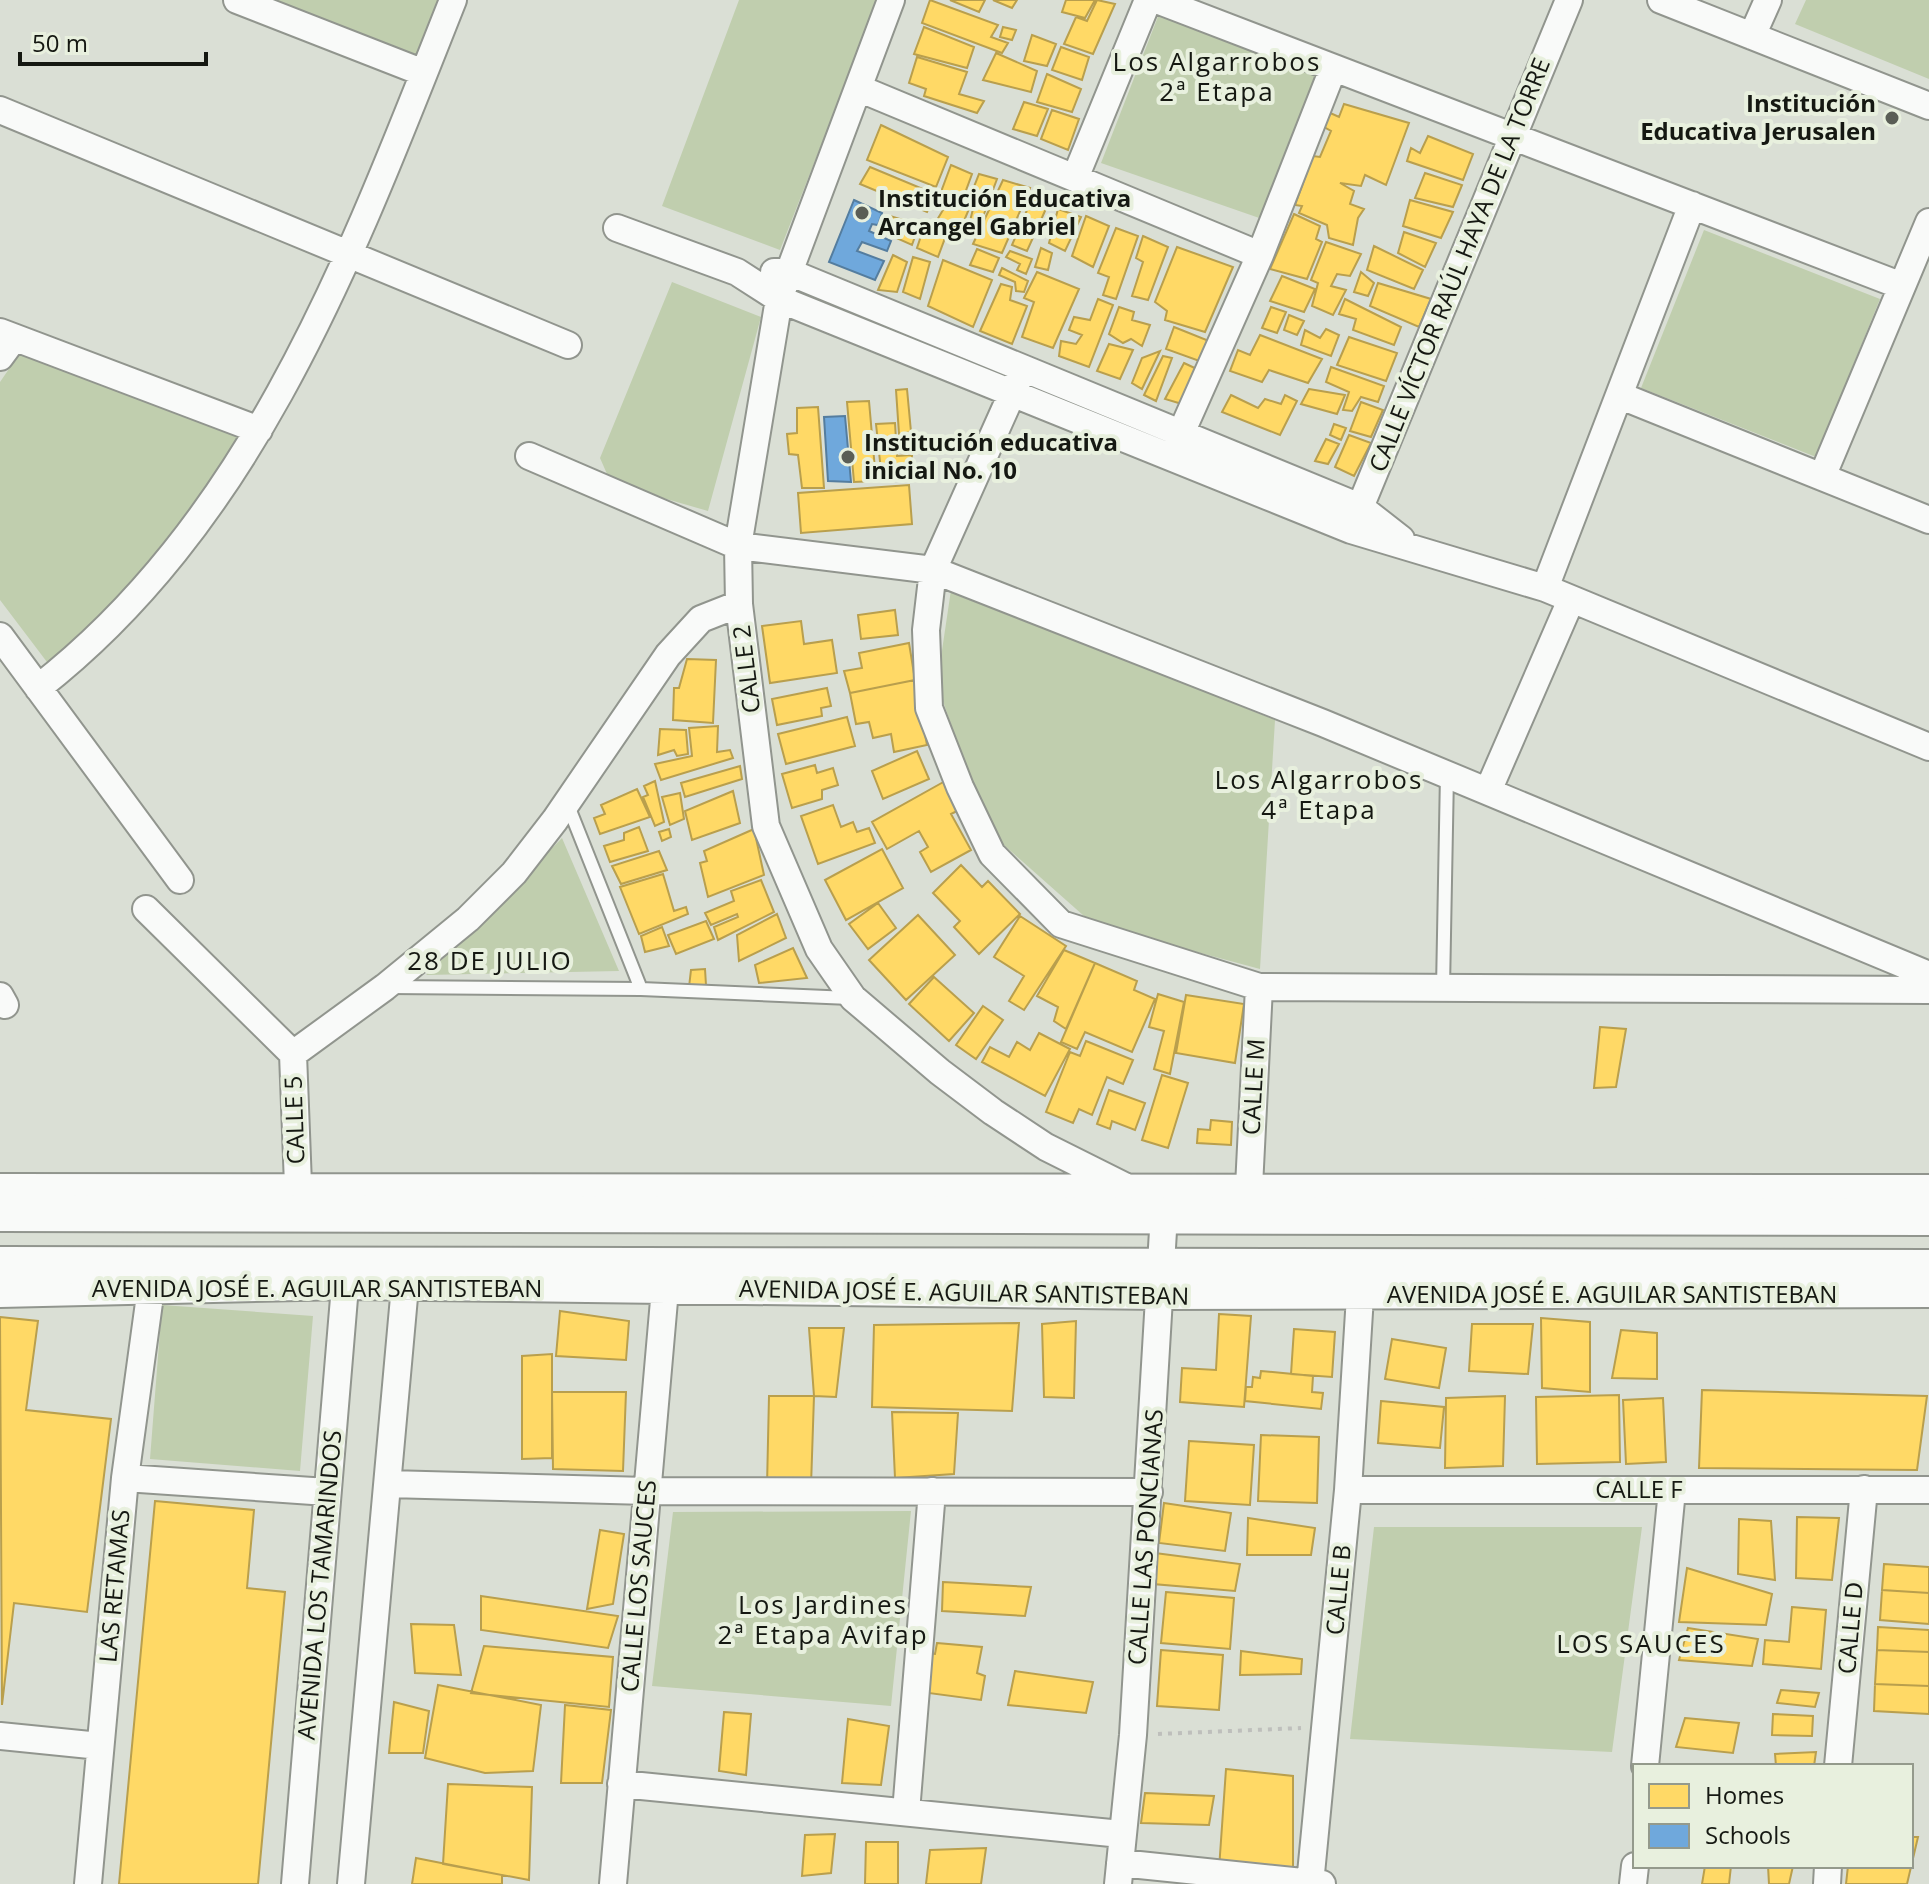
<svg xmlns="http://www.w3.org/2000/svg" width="1929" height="1884" viewBox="0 0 1929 1884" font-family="'Open Sans',sans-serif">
<rect width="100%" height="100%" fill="#dadfd5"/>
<path fill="#c0ceae" d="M256,0H446L421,65Z
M739,0H878L780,250L662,206Z
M1806,0H1929V79L1795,24Z
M1159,14L1322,78L1265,220L1101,163Z
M1704,230L1880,299L1816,457L1641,388Z
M672,282L761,317L708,511L611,483L600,458Z
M20,353L246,434L147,574L50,666L0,600V382Z
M951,590L1275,720L1260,969L1093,924L988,831L937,684Z
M562,838L619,971L426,975Z
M162,1305L313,1316L300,1471L150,1459Z
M911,1511L891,1706L652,1686L673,1512Z
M1374,1527H1642L1612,1752L1350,1739Z"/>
<path fill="#ffd966" stroke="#b99f4d" stroke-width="2" d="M930,0L998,25L991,37L1008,43L1002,53L922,23Z
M950,0H985L979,12Z
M993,0H1017L1012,8Z
M1066,0H1095L1085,18L1062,12Z
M1097,0L1115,4L1093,54L1064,44L1076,17L1087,21Z
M924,27L974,47L967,68L914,54Z
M1003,27L1016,30L1012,40L1000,37Z
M1032,35L1056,44L1047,66L1024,61Z
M1061,47L1089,57L1082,80L1052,70Z
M996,53L1037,71L1031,92L983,80Z
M917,57L967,72L959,94L984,101L977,113L924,96L926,89L909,83Z
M1047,74L1081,89L1072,112L1037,102Z
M1024,102L1048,109L1037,136L1013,129Z
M1344,104L1409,123L1386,185L1365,175L1361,186L1340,183L1354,191L1350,204L1364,209L1358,218L1353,245L1329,238L1327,225L1299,213L1302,206L1295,205L1313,156L1320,157L1331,131L1324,127L1328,112L1339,117Z
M1052,110L1079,119L1068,150L1041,139Z
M881,125L948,157L936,187L867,160Z
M1428,136L1473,154L1463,180L1407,161L1411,148L1420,153Z
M951,165L972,174L965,193H957L954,202L969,209L961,228L937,220L943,210L935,208Z
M870,167L935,194L927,212L860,184Z
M1425,173L1462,185L1453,207L1415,198Z
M979,174L997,179L981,222L970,221L974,205L968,202Z
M1003,180L1030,188L1002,253L973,244Z
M1033,196L1049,202L1027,251L1012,245Z
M1410,200L1453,212L1441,238L1403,226Z
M1058,209L1081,217L1065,251L1049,243Z
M1294,214L1320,226L1316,239L1322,242L1307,279L1270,269Z
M890,216L919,225L912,245L883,232Z
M1086,216L1109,226L1093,267L1072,256Z
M1116,228L1138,236L1116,299L1103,295L1109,277L1098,273Z
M923,230L945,238L938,257L917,248Z
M1404,232L1436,243L1425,267L1398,253Z
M1143,236L1168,247L1148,300L1132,296L1143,262L1136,258Z
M1326,242L1361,254L1350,276L1337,274L1331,286L1346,290L1333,315L1312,306L1318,283L1311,280Z
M1374,246L1423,270L1414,289L1367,270Z
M1177,247L1233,267L1205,332L1165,320L1167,311L1155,302Z
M1041,248L1052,253L1048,270L1035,267Z
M977,249L999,258L993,272L970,265Z
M1010,251L1032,259L1026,274L1017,270L1020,264L1006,257Z
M893,255L907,262L897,292L878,290Z
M913,257L930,262L920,299L903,292Z
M943,260L992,280L973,327L928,306Z
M1002,268L1028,281L1024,292L1016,291L1015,282L999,275Z
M1037,272L1079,289L1053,348L1022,337L1034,302L1024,298Z
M1361,272L1374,283L1368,296L1354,292Z
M1282,276L1315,289L1304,312L1270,301Z
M1378,283L1431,299L1419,327L1370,306Z
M1001,284L1012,287L1010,300L1027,306L1012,344L980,331Z
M1098,299L1113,305L1089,367L1059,356L1061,341L1076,344L1082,335L1069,330L1074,317L1090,320Z
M1345,299L1401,327L1394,345L1353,330L1356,319L1339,314Z
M1119,307L1134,312L1132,320L1150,325L1142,346L1131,339L1123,343L1109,334Z
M1271,307L1286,312L1277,333L1262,328Z
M1289,315L1304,321L1297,335L1284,330Z
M1174,327L1214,343L1205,363L1166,349Z
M1326,329L1339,335L1331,356L1301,345L1305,330L1320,338Z
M1260,335L1322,359L1308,383L1269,370L1262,382L1230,371L1238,350L1250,355Z
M1349,337L1397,353L1386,381L1337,365Z
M1109,344L1133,350L1120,379L1097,371Z
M1160,351L1142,389L1132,383L1142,358Z
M1163,356L1172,358L1156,401L1144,395Z
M1184,363L1199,370L1182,404L1165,399Z
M1331,367L1384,386L1378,402L1361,397L1352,411L1343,410L1349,392L1326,382Z
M907,389L911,432L899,434L896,390Z
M1309,389L1345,395L1337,414L1301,404Z
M1231,395L1258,408L1265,399L1281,404L1285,395L1297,401L1280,435L1222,412Z
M869,401L876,481L854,482L847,402Z
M1361,402L1383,410L1371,437L1350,431Z
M818,407L824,488H802L798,455L789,454L787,434L797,433V408Z
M895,423L897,456L912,455L911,476L882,480L876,424Z
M1334,424L1346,428L1341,440L1330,435Z
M1349,435L1371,443L1354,476L1335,467Z
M1326,439L1339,444L1328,464L1315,461Z
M909,485L912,524L801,533L798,493Z
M895,610L898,635L861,639L858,615Z
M801,621L804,644L832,640L837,673L770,683L762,626Z
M909,643L915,680L850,693L844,671L862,668L859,653Z
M687,659L716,660L713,723L673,720L674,688H679Z
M915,680L927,745L894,752L891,734L873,738L869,722L856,724L850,693Z
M827,688L831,706L821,708L822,716L777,725L772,699Z
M847,717L855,746L786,764L778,734Z
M718,726L717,752L730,750L733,758L661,780L655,764L692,756L689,728Z
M660,729L686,730L688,754L677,756L674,750L658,755Z
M917,751L929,779L883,799L872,771Z
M815,765L817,773L833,768L838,785L822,790V799L792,808L782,774Z
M740,766L742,779L685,797L681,783Z
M947,780L963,808L951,814L971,850L931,872L920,852L928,847L919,831L887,849L872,822Z
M655,781L664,822L655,826L643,797L648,795L644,786Z
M637,789L650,817L600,834L594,818L605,814L601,805Z
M733,791L740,823L692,840L685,811Z
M680,793L684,819L670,825L662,797Z
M833,805L841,827L853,822L857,832L869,828L875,843L818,864L801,816Z
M639,827L648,851L610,862L604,846L624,840V833Z
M669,829L671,837L662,841L659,832Z
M754,829L764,875L708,897L700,863L707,861L704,851Z
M882,849L903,888L846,920L825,880Z
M659,851L667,870L621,884L612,866Z
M961,865L982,887L988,881L1020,914L979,954L954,927L960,921L933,893Z
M663,874L674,911L686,907L688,914L639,934L620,887Z
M761,880L774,912L718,940L714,927L738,917L737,914L711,925L705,913L734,901L731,891Z
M878,903L896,928L868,949L849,924Z
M777,914L786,938L739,961L737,935Z
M918,915L955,955L906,1000L869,960Z
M1020,916L1066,946L1024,1010L1009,1001L1024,976L994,957Z
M706,921L714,939L676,954L668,935Z
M662,927L669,946L645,952L641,936Z
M793,948L807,978L759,983L755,965Z
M1064,950L1095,963L1066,1029L1054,1021L1058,1007L1037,996Z
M1095,963L1137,981L1134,990L1155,999L1132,1052L1085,1032L1077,1049L1061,1042Z
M705,969L706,985L689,987L691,970Z
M934,977L974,1013L949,1041L909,1004Z
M1158,994L1184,1002L1170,1074L1154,1069L1164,1031L1149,1027Z
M1186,995L1244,1004L1235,1063L1176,1053Z
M983,1006L1003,1020L976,1059L956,1045Z
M1600,1027L1626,1029L1616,1087L1594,1088Z
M1039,1033L1070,1049L1045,1096L982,1062L990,1047L1009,1057L1017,1042L1030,1050Z
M1086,1041L1133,1060L1123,1084L1107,1077L1092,1115L1079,1109L1073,1123L1046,1112L1070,1052L1080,1056Z
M1162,1075L1188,1083L1168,1148L1142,1140Z
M1109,1090L1145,1103L1135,1130L1112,1121L1110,1129L1097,1124Z
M1211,1120L1232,1122L1231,1145L1197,1143L1198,1129L1210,1130Z
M560,1311L629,1321L626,1360L556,1356Z
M1219,1314L1251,1316L1244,1407L1180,1402L1182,1368L1216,1370Z
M0,1317L38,1321L26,1410L111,1419L87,1612L14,1603L2,1705Z
M1541,1318L1590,1322V1392L1542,1388Z
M1076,1321L1074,1398L1044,1397L1042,1324Z
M1019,1323L1012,1411L872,1407L874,1325Z
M1472,1324H1533L1528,1374L1469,1371Z
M809,1328H844L836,1397L814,1396Z
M1294,1329L1335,1332L1332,1377L1291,1374Z
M1621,1330L1657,1333V1379L1612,1378Z
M1392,1339L1446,1348L1439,1388L1385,1379Z
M552,1354V1458L522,1459V1356Z
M1261,1371L1313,1376L1312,1392L1323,1393L1321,1409L1245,1401L1246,1387H1252L1253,1377L1260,1378Z
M1702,1390L1927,1396L1917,1470L1699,1468Z
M552,1392H626L623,1471L553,1469Z
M1619,1395L1620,1462L1537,1464L1536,1397Z
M769,1396H814L811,1486H767Z
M1505,1396L1503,1466L1445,1468L1446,1398Z
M1663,1398L1666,1462L1626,1464L1623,1400Z
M1381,1401L1444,1407L1440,1448L1378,1443Z
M892,1412L958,1413L954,1474L895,1478Z
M1261,1435L1319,1437L1317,1503L1258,1501Z
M1189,1441L1254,1445L1250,1505L1185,1501Z
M155,1501L254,1510L247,1588L285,1592L258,1884H119Z
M1164,1503L1231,1513L1225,1551L1159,1543Z
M1797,1517L1839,1518L1832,1580L1796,1578Z
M1248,1518L1315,1528L1311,1555H1247Z
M1739,1519L1771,1521L1775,1580L1738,1574Z
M600,1530L624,1534L613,1604L587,1609Z
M1155,1553L1240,1564L1235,1591L1153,1584Z
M1884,1564L1929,1567V1593L1882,1590Z
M1687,1568L1772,1594L1766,1625L1679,1622Z
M943,1582L1031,1587L1025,1616L942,1611Z
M1882,1590L1929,1593V1624L1880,1620Z
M1166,1592L1234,1598L1230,1649L1161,1643Z
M481,1596L618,1616L608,1648L481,1630Z
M1792,1607L1826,1610L1821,1669L1763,1664L1765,1640L1789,1642Z
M411,1624L454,1625L461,1675L415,1673Z
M1878,1627L1929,1630V1652L1877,1650Z
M1688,1628L1758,1639L1752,1666L1679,1660Z
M937,1643L982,1647L977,1673L985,1676L981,1700L921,1692L925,1653L935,1654Z
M484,1646L613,1657L609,1707L471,1693Z
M1161,1650L1223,1655L1219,1710L1157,1706Z
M1877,1650L1929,1652V1686L1875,1684Z
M1241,1651L1302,1659L1301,1674L1240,1675Z
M1015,1671L1093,1682L1086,1713L1008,1705Z
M1875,1684L1929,1686V1714L1874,1711Z
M438,1685L541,1705L533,1771L485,1773L425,1758Z
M1781,1690L1819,1693L1815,1707L1777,1703Z
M394,1702L429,1711L423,1753H389Z
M565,1705L611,1710L602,1783H561Z
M724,1712L751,1714L746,1775L719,1771Z
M1773,1714L1813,1716L1812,1736L1772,1735Z
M1685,1718L1739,1723L1733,1753L1676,1747Z
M848,1719L889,1726L881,1785L842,1783Z
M1816,1752L1814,1766H1776L1775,1754Z
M1226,1769L1293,1776V1874L1219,1869Z
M448,1784L532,1787L529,1880L443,1864Z
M1145,1793L1214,1796L1209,1825L1141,1823Z
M835,1834L831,1873L802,1876L805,1835Z
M1911,1837H1918L1907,1884H1846L1848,1866H1911Z
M866,1842H898V1884H865Z
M986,1848L981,1884H926L930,1850Z
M416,1858L502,1875V1884H412Z
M1705,1866H1731L1729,1884H1702Z
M1768,1866H1793L1789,1884H1769Z"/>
<path fill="#6fa8dc" stroke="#547d9f" stroke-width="2" d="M854,200L882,213L878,225L872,224L869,231L891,241L887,251L862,242L857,251L884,261L875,280L829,262Z
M845,416L851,482L828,481L824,417Z"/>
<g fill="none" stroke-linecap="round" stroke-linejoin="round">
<defs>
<path id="lane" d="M567,803L641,989
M389,987L641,989L850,998
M1443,988L1447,774"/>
<path id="street" d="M237,0L424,73
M891,0L779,299L738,546L739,604L766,826L819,949L853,998L940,1072L993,1112L1046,1147L1126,1187
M1157,0L1902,286
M1661,0L1929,106
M1752,36L1768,0
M858,88L1260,255
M0,110L568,345
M1075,178L1148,0
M617,228L737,272L779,299L1351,530L1545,588L1929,747
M774,272H789L1360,507L1401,539
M0,332L259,430
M0,357L14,338
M1023,369L933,570L926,630L929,708L960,787L992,854L1061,924L1259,987L1929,990
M1621,396L1929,520
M1174,449L1260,255L1333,69
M529,456L738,546L933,570L1323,723L1929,975
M1822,477L1929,222
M1354,522L1569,0
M1545,588L1692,205
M0,636L180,880
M38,688C256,518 354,249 453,0
M1488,791L1571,600
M146,909L293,1054
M0,996L5,1005
M293,1054L385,987L468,919L514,873L555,820L668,655L701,619L739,604
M293,1054L298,1185
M0,1187L1929,1188
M1249,1187L1259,987
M0,1294L345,1286L1161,1296L1929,1294
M125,1478L327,1492
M388,1484L647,1491L1149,1492
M1348,1490H1929
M0,1736L100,1746
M1645,1766L1672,1490
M1838,1766L1864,1489
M621,1784L1121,1834
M906,1812L932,1491
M1120,1863L1322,1884
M88,1884L125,1478L151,1288
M295,1884L345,1286
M351,1884L405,1286
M613,1884L665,1289
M1118,1884L1133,1735L1165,1197
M1310,1884L1348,1490L1360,1296
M1633,1884L1635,1866
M1827,1884L1828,1866"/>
<path id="secondary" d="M0,1213L1929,1217
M0,1265L1929,1268"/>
</defs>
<use href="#lane" stroke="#91958e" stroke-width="16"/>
<use href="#street" stroke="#91958e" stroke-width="30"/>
<use href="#secondary" stroke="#91958e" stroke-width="40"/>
<path stroke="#bebfbc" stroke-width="4" stroke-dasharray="4 6" stroke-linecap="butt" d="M1158,1734L1301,1728"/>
<use href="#lane" stroke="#f9faf9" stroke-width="12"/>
<use href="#street" stroke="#f9faf9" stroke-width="26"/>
<use href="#secondary" stroke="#f9faf9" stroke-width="36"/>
</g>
<g fill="#5a5e56" stroke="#e8f0de" stroke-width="3">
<circle cx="1892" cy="118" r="8"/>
<circle cx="862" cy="213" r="8"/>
<circle cx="848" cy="457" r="8"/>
</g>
<g text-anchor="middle" stroke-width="8" stroke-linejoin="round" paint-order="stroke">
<g font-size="24" font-weight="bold" fill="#151812" stroke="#e8f0de" text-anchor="start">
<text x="1876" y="112" text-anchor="end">Institución<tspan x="1876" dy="28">Educativa Jerusalen</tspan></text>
<text x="878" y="207">Institución Educativa<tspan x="878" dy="28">Arcangel Gabriel</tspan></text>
<text x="864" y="451">Institución educativa<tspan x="864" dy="28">inicial No. 10</tspan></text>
</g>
<g font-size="24" fill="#151812" stroke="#e8f0de">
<text transform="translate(1460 265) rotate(-68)" y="8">CALLE VÍCTOR RAÚL HAYA DE LA TORRE</text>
<text transform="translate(747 669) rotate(-97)" y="8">CALLE 2</text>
<text transform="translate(1254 1087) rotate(-87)" y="8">CALLE M</text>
<text transform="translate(295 1120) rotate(-92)" y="8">CALLE 5</text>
<text x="317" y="1297">AVENIDA JOSÉ E. AGUILAR SANTISTEBAN</text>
<text transform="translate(964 1293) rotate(1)" y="8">AVENIDA JOSÉ E. AGUILAR SANTISTEBAN</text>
<text x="1612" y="1303">AVENIDA JOSÉ E. AGUILAR SANTISTEBAN</text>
<text x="1639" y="1498">CALLE F</text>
<text transform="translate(1146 1537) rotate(-86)" y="8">CALLE LAS PONCIANAS</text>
<text transform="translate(320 1585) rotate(-85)" y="8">AVENIDA LOS TAMARINDOS</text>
<text transform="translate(115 1586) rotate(-85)" y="8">LAS RETAMAS</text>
<text transform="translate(639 1586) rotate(-85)" y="8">CALLE LOS SAUCES</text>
<text transform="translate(1339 1590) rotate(-85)" y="8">CALLE B</text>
<text transform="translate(1851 1628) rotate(-85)" y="8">CALLE D</text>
</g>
<g font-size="26" letter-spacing="2" fill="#151812" stroke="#e8f0de">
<text x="1217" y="71">Los Algarrobos<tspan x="1217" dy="30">2ª Etapa</tspan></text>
<text x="1319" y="789">Los Algarrobos<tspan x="1319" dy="30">4ª Etapa</tspan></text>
<text x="490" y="970">28 DE JULIO</text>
<text x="823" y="1614">Los Jardines<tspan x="823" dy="30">2ª Etapa Avifap</tspan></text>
<text x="1641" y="1653">LOS SAUCES</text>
</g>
</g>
<rect x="1633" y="1764" width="280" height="104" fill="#e8f0de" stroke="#949a8c" stroke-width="2"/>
<rect x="1649" y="1784" width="40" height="24" fill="#ffd966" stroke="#949a8c" stroke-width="2"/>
<text x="1705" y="1804" font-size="24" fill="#151812">Homes</text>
<rect x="1649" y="1824" width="40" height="24" fill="#6fa8dc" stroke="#949a8c" stroke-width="2"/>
<text x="1705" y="1844" font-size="24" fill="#151812">Schools</text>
<path d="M20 52v12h186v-12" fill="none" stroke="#151812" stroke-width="4"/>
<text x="32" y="52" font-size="24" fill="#151812" stroke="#e8f0de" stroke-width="6" paint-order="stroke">50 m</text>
</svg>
